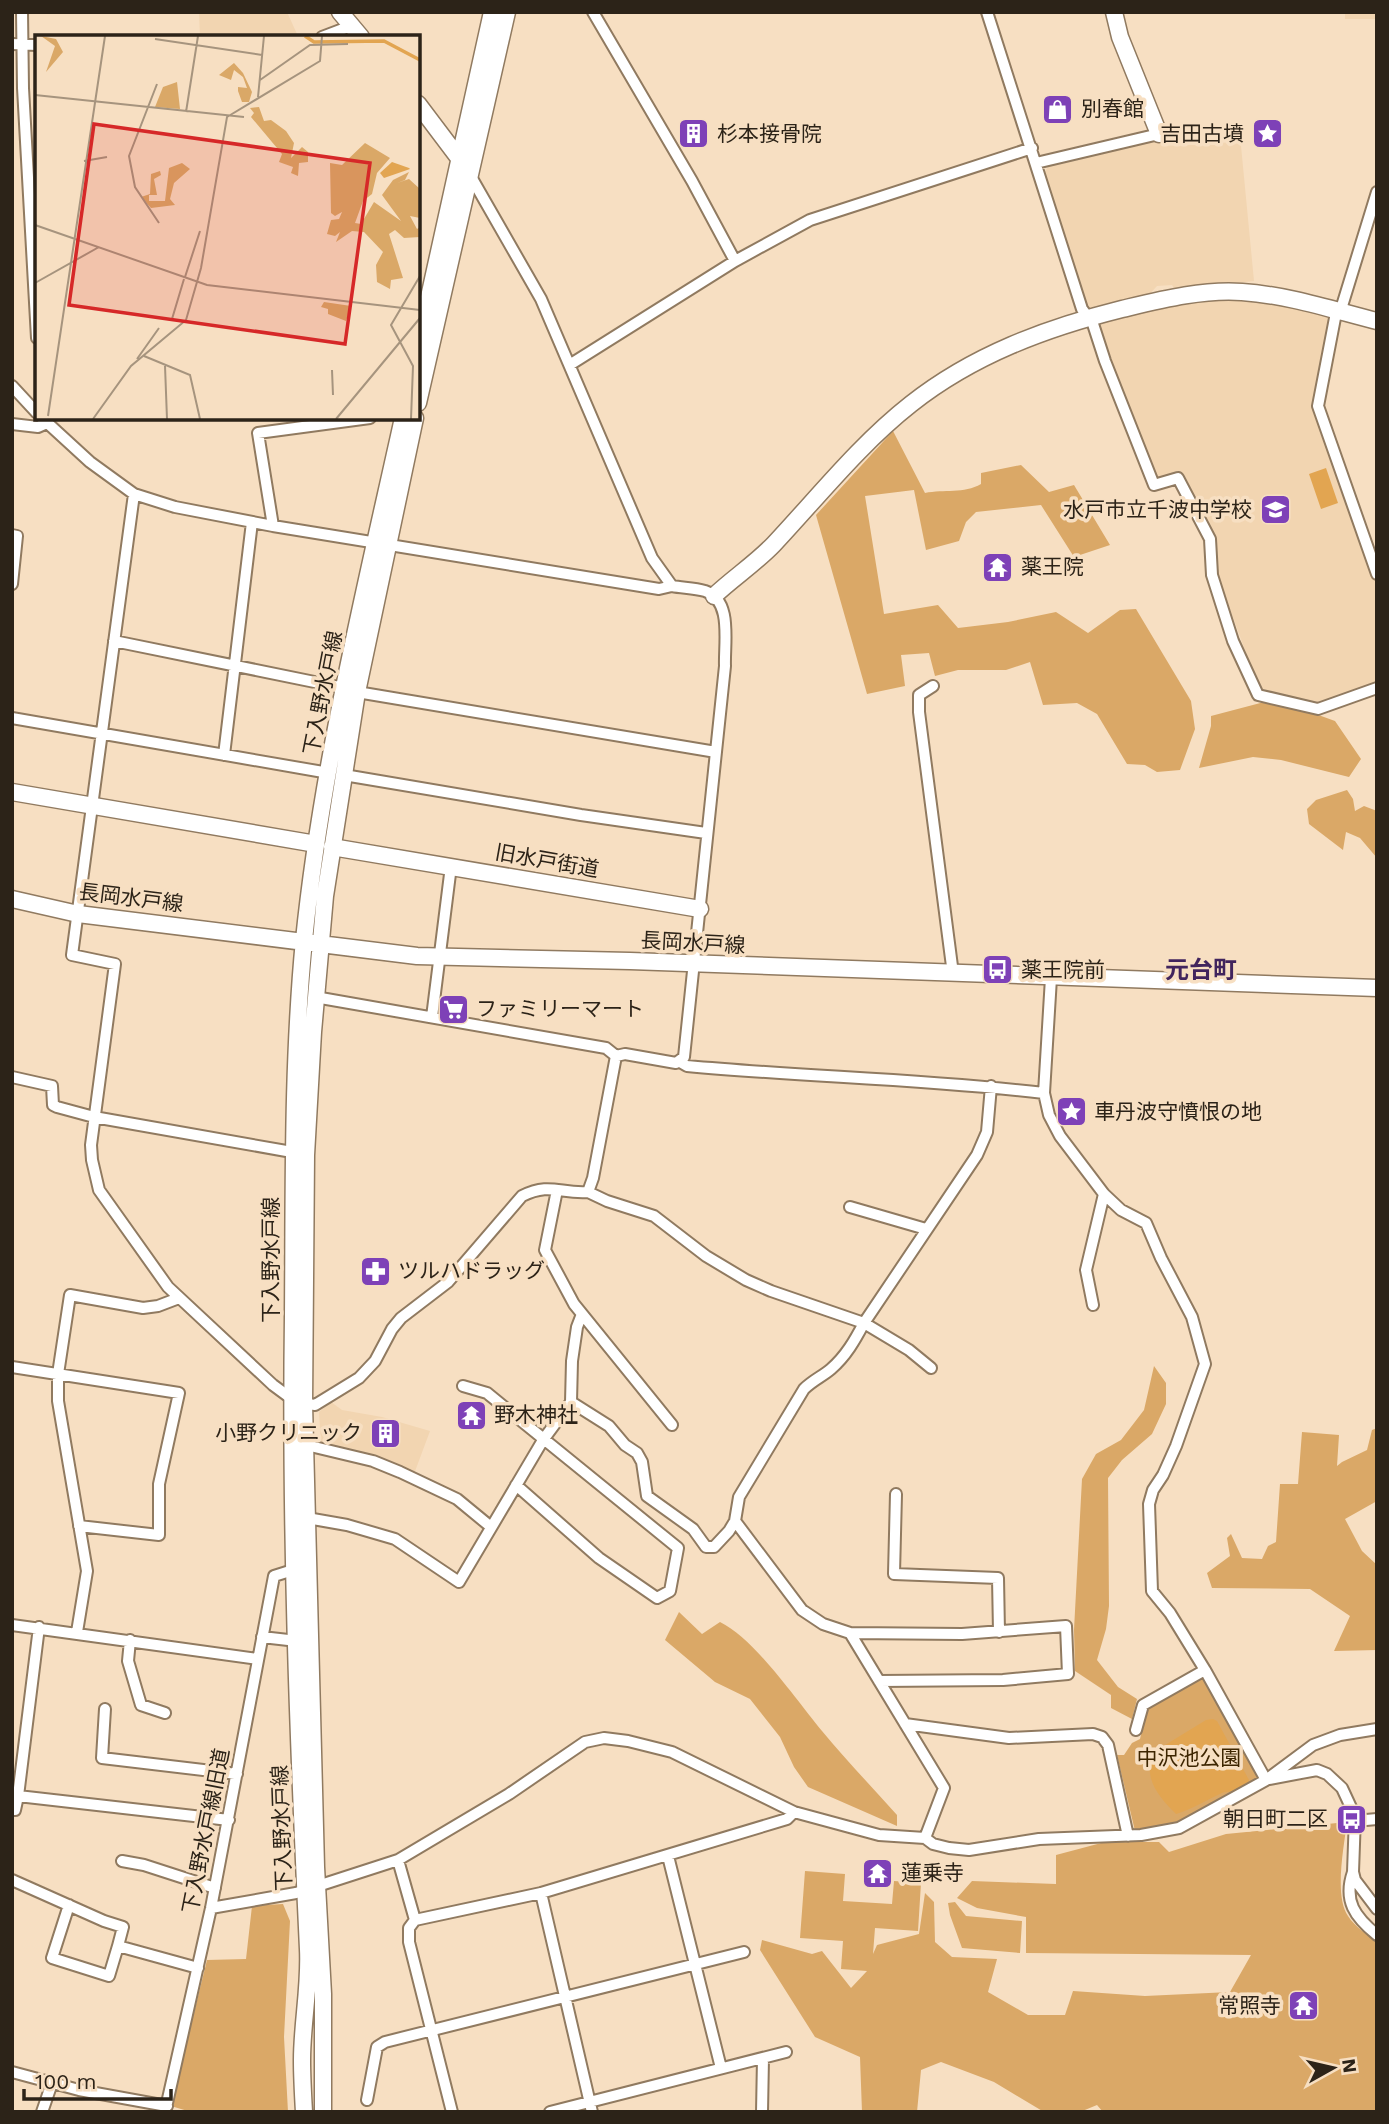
<svg xmlns="http://www.w3.org/2000/svg" width="1389" height="2124" viewBox="0 0 1389 2124" font-family="'Work Sans','Noto Sans JP',sans-serif">
<rect width="100%" height="100%" fill="#f7dfc2"/>
<path fill="#f2d5b1" d="M199,12H287L297,34L286,37H200Z
M1345,12H1377V19H1345Z
M1239,125L1254,281L1175,290L1172,285L1157,286L1147,297L1092,311L1087,306L1044,173L1049,165L1151,140Z
M1214,297L1267,298L1332,316L1315,407L1377,586V683L1315,703L1259,688L1180,474L1156,480L1109,363L1098,323L1101,319Z
M331,1402L342,1410L382,1417L430,1431L414,1474L321,1444L319,1412Z"/>
<path fill="#daa867" d="M893,431L925,493C944,489 964,494 981,484V473L1021,465L1049,492L1074,485L1110,545L1074,557L1041,505L976,512L966,522L959,541L926,550L914,490L865,496L884,614L938,605L958,628L1008,622L1056,612L1088,633L1120,610L1136,609L1191,701L1195,729L1180,770L1157,772L1145,765L1127,764L1097,714L1077,703L1043,705L1030,662L1006,670H958L935,676L929,653L901,655L905,686L867,694L816,515Z
M1268,701L1299,708L1335,721L1361,759L1349,777L1281,760L1253,757L1199,768L1211,726V716Z
M1347,790L1353,799L1355,811L1364,806L1377,811V858L1360,838L1346,832L1343,850L1309,824L1307,809L1316,800Z
M1154,1366L1166,1383V1404L1152,1434L1122,1460L1108,1478L1109,1606L1106,1629L1097,1660L1118,1687L1137,1699L1132,1719L1111,1708V1695L1075,1671L1074,1630L1082,1479L1096,1454L1121,1440L1144,1410Z
M1377,1428V1501L1345,1519L1362,1551L1377,1565V1650L1334,1651L1350,1616L1310,1589L1212,1588L1207,1573L1230,1556L1227,1538L1231,1534L1242,1558L1262,1559L1268,1546L1276,1542L1280,1484H1298L1302,1432L1339,1435L1337,1466L1342,1462L1367,1450L1372,1430Z
M679,1612L702,1634L720,1622C755,1639 796,1700 822,1731C846,1760 872,1787 897,1815V1826L808,1787L794,1767L780,1737L750,1699L715,1682L665,1640Z
M1201,1679H1207L1258,1775L1256,1782L1178,1823L1159,1828L1135,1831L1117,1755H1124L1132,1743L1140,1739L1147,1709Z
M1347,1822C1344,1846 1334,1896 1348,1916C1355,1927 1367,1934 1377,1942V2112H1103L1097,2105L1080,2112H1044L994,2082L941,2062L921,2070L917,2112H862L860,2057L815,2037L760,1950L762,1940L812,1954L822,1951L851,1988L867,1971L841,1969L843,1941L800,1938L805,1871L845,1874L843,1901L892,1904L894,1881L921,1883L918,1931L875,1928L873,1954L877,1945L919,1934L925,1893L934,1902L935,1942L952,1957L997,1959L988,1992L1028,2015H1065L1073,1991L1145,1996L1230,1992L1251,1955L1026,1953V1917L977,1908L957,1898L972,1881L1056,1884V1855L1105,1842H1159L1169,1852L1226,1834Z
M955,1902L966,1916L1022,1921L1020,1953L962,1948L950,1915L948,1903Z
M283,1904L290,1921L284,2037L288,2112H191L171,2106L207,1960L246,1959L252,1906Z"/>
<path fill="#e2a551" d="M1326,468L1338,503L1321,509L1309,474Z
M1213,1719L1217,1721L1249,1780C1247,1785 1247,1785 1242,1789C1234,1794 1229,1790 1222,1793C1206,1800 1193,1809 1176,1814C1159,1797 1139,1775 1157,1750L1206,1720Z"/>
<g fill="none" stroke-linecap="round" stroke-linejoin="round">
<defs>
<path id="street" d="M22,12L23,88L37,338
M593,12L692,181L735,261
M987,12L1082,309L1093,324L1105,361L1154,485L1178,478L1210,539L1212,575L1233,641L1258,695L1318,709L1377,688
M322,37L351,26
M12,44L37,45
M1036,163L1159,134
M1377,192L1342,306L1335,318L1318,406L1377,574
M571,364L735,261L810,220L1032,148
M12,386L37,413
M42,418L90,462L134,494L175,507L273,526L659,589L672,586
M12,424L38,427L47,423L46,418
M134,494L72,955L115,964L91,1145L92,1160L99,1190L168,1287L273,1385L292,1399L301,1403L315,1405L359,1378L375,1361L392,1329L401,1318L448,1282L522,1196C550,1182 560,1194 588,1192L593,1178L616,1056L625,1054L676,1063L684,1057L725,666C724,643 733,600 705,591C694,588 683,588 672,586L652,558L541,299L470,175
M273,526L258,433L370,418
M12,535L17,536L12,584
M114,641L344,688
M933,686L919,695V712L953,974
M357,692L716,752
M12,718L329,773
M224,755L252,522
M344,775L581,815L706,833
M1051,978L1044,1093L1049,1115L1060,1136L1104,1194L1121,1210L1146,1223L1161,1258L1192,1317L1205,1364L1176,1446L1163,1475L1153,1490L1149,1504L1152,1591L1170,1613L1205,1670L1266,1780
M315,997L606,1048L616,1056
M432,1017L451,866
M680,1062L687,1066C806,1077 925,1079 1044,1093
M12,1077L52,1086L53,1105L57,1107L94,1117L292,1152
M557,1190L545,1250L574,1304L672,1425
M588,1192L607,1201L654,1216L706,1256L746,1280L771,1291L864,1323L909,1350L931,1368
M850,1207L926,1229
M1093,1305L1086,1270L1104,1194
M12,1367L179,1393L159,1484V1535L79,1526
M463,1386L487,1393L678,1548L670,1591L657,1598L599,1558L516,1485
M571,1402L609,1426L625,1445L637,1453L642,1462L647,1496L693,1529L706,1547H714L729,1531L735,1521L739,1497L804,1389C813,1380 823,1376 831,1369C846,1356 855,1340 864,1323L977,1155L987,1132L991,1086
M306,1445L373,1461L400,1472L457,1499L491,1527
M896,1494L894,1574L998,1578L999,1632
M307,1518L347,1525L395,1539L459,1582L543,1440L571,1402L572,1361L577,1327L582,1314
M735,1521L802,1610L823,1624L850,1633L962,1634L1066,1626L1068,1674L1003,1680L879,1681
M12,1625L258,1659
M39,1627L18,1796L229,1820
M77,1632L87,1571L58,1401V1374L70,1295L143,1308L158,1306L179,1298
M850,1633L944,1788L925,1838
M262,1637L297,1641
M130,1640L128,1661L141,1705L165,1713
M105,1709L102,1758L237,1774
M905,1724L1009,1738L1093,1734L1102,1737L1108,1745L1128,1836
M1136,1730L1143,1705L1205,1670
M1269,1779L1317,1770L1327,1774L1342,1788L1355,1816L1353,1872L1355,1880L1377,1909
M12,1810H15L18,1796
M1355,1816L1366,1820L1377,1819
M668,1856L721,2068
M398,1860L415,1920
M122,1861L144,1865L215,1888
M1353,1872C1343,1901 1355,1917 1377,1935
M12,1880L104,1921L123,1927L118,1946L198,1968
M541,1893L592,2112
M69,1905L52,1958L109,1976L118,1946
M211,1908L296,1893L398,1860L509,1794L585,1742L604,1738L628,1741L672,1752L794,1812L879,1835L925,1838L933,1844L949,1848L969,1850L1039,1839L1141,1835L1179,1828L1266,1780L1313,1745L1340,1735L1377,1729
M12,2072L79,2090L167,2106
M367,2100L377,2047L385,2042L744,1952
M42,2112L52,2083
M165,2112L211,1908L274,1576L293,1570
M452,2112L409,1942V1928L415,1920L541,1893L787,1819L794,1812
M550,2112L786,2052
M762,2112L763,2058"/>
<path id="secondary" d="M340,12L361,37
M1114,12L1120,37L1159,134
M418,104L461,161
M418,347L492,12
M418,403L507,12
M714,596C733,578 756,563 774,544C818,497 860,444 911,404C973,355 1046,328 1122,309C1160,300 1203,289 1242,292C1288,295 1333,310 1377,321
M12,792L316,844
M332,847L700,909
M12,899L78,914L417,956L630,961L1377,988
M304,2112C303,2095 302,2077 302,2060C302,2023 310,1986 308,1949C298,1738 290,1527 293,1316C294,1190 292,1065 304,940C322,764 365,590 403,418
M323,2112V1994L316,1867L304,1404L306,1155L313,1032L325,896L357,692L415,418"/>
</defs>
<use href="#street" stroke="#907a60" stroke-width="14"/>
<use href="#secondary" stroke="#907a60" stroke-width="19"/>
<use href="#street" stroke="#fff" stroke-width="10"/>
<use href="#secondary" stroke="#fff" stroke-width="16"/>
</g>
<defs>
<symbol id="shop-square" viewBox="-11 -11 22 22"><rect x="-9" y="-9" width="18" height="18" rx="4" fill="#7e41b7" stroke="#f7dfc2"/><path d="M-5-2.5h2.3a2.7 3.5 0 0 1 5.4 0H5L5.5 6h-11ZM-1.5-2.5h3a1.5 2.3 0 0 0-3 0Z" fill="#fff"/></symbol>
<symbol id="building-square" viewBox="-11 -11 22 22"><rect x="-9" y="-9" width="18" height="18" rx="4" fill="#7e41b7" stroke="#f7dfc2"/><path d="M-4-6H4V6H1V3H-1V6H-4ZM-2.5-4.3h1.7v1.8h-1.7ZM.8-4.3h1.7v1.8H.8ZM-2.5-1h1.7V.8h-1.7ZM.8-1h1.7V.8H.8Z" fill="#fff"/></symbol>
<symbol id="sight-square" viewBox="-11 -11 22 22"><rect x="-9" y="-9" width="18" height="18" rx="4" fill="#7e41b7" stroke="#f7dfc2"/><path d="M0-6L1.8-2.2L6-1.7L2.9 1.2L3.7 5.4L0 3.3L-3.7 5.4L-2.9 1.2L-6-1.7L-1.8-2.2Z" fill="#fff"/></symbol>
<symbol id="school-square" viewBox="-11 -11 22 22"><rect x="-9" y="-9" width="18" height="18" rx="4" fill="#7e41b7" stroke="#f7dfc2"/><path d="M0-5L7-2L0 1L-7-2ZM-4 1L0 2.5L4 1V4Q0 6-4 4Z" fill="#fff"/></symbol>
<symbol id="temple-square" viewBox="-11 -11 22 22"><rect x="-9" y="-9" width="18" height="18" rx="4" fill="#7e41b7" stroke="#f7dfc2"/><path d="M0-6L5-2H3V0L6.5 2.5H4V6H1.5V3h-3V6H-4V2.5H-6.5L-3 0V-2H-5Z" fill="#fff"/></symbol>
<symbol id="bus-square" viewBox="-11 -11 22 22"><rect x="-9" y="-9" width="18" height="18" rx="4" fill="#7e41b7" stroke="#f7dfc2"/><path d="M-5-6H5V4H4V6H2V4H-2V6H-4V4H-5ZM-3.5-4V0h7V-4ZM-3.5 1.2v1.5H-2V1.2ZM2 1.2v1.5H3.5V1.2Z" fill="#fff"/></symbol>
<symbol id="supermarket-square" viewBox="-11 -11 22 22"><rect x="-9" y="-9" width="18" height="18" rx="4" fill="#7e41b7" stroke="#f7dfc2"/><path d="M-6-5.5h2.5l.6 2H6L4.5 2H-2.5L-4.4-4H-6ZM-1.5 3.2a1.3 1.3 0 1 0 .1 0ZM3 3.2a1.3 1.3 0 1 0 .1 0Z" fill="#fff"/></symbol>
<symbol id="pharmacy-square" viewBox="-11 -11 22 22"><rect x="-9" y="-9" width="18" height="18" rx="4" fill="#7e41b7" stroke="#f7dfc2"/><path d="M-2-6h4v4h4v4h-4v4h-4v-4h-4v-4h4Z" fill="#fff"/></symbol>
</defs>
<g fill-rule="evenodd">
<use href="#shop-square" x="1040" y="92" width="35" height="35"/>
<use href="#building-square" x="676" y="116" width="35" height="35"/>
<use href="#sight-square" x="1250" y="116" width="35" height="35"/>
<use href="#school-square" x="1258" y="492" width="35" height="35"/>
<use href="#temple-square" x="980" y="550" width="35" height="35"/>
<use href="#bus-square" x="980" y="952" width="35" height="35"/>
<use href="#supermarket-square" x="436" y="992" width="35" height="35"/>
<use href="#sight-square" x="1054" y="1094" width="35" height="35"/>
<use href="#pharmacy-square" x="358" y="1254" width="35" height="35"/>
<use href="#temple-square" x="454" y="1398" width="35" height="35"/>
<use href="#building-square" x="368" y="1416" width="35" height="35"/>
<use href="#bus-square" x="1334" y="1802" width="35" height="35"/>
<use href="#temple-square" x="860" y="1856" width="35" height="35"/>
<use href="#temple-square" x="1286" y="1988" width="35" height="35"/>
</g>
<g text-anchor="middle" stroke-width="7" stroke-linejoin="round" paint-order="stroke">
<g font-size="21" fill="#2c2318" stroke="#f7dfc2" text-anchor="start">
<text x="1081" y="116">別春館</text>
<text x="717" y="141">杉本接骨院</text>
<text x="1244" y="141" text-anchor="end">吉田古墳</text>
<text x="1252" y="517" text-anchor="end">水戸市立千波中学校</text>
<text x="1021" y="574">薬王院</text>
<text x="1021" y="977">薬王院前</text>
<text x="476" y="1016">ファミリーマート</text>
<text x="1094" y="1119">車丹波守憤恨の地</text>
<text x="398" y="1278">ツルハドラッグ</text>
<text x="494" y="1422">野木神社</text>
<text x="362" y="1440" text-anchor="end">小野クリニック</text>
<text x="1328" y="1826" text-anchor="end">朝日町二区</text>
<text x="901" y="1880">蓮乗寺</text>
<text x="1281" y="2013" text-anchor="end">常照寺</text>
</g>
<g font-size="21" fill="#2c2318" stroke="#f7dfc2">
<text transform="translate(323 693) rotate(-79)" y="7">下入野水戸線</text>
<text transform="translate(547 861) rotate(10)" y="7">旧水戸街道</text>
<text transform="translate(131 898) rotate(7)" y="7">長岡水戸線</text>
<text transform="translate(693 943) rotate(3)" y="7">長岡水戸線</text>
<text transform="translate(271 1260) rotate(-90)" y="7">下入野水戸線</text>
<text transform="translate(282 1828) rotate(-92)" y="7">下入野水戸線</text>
<text transform="translate(206 1831) rotate(-79)" y="7">下入野水戸線旧道</text>
</g>
<g font-size="21" fill="#3d2500" stroke="#f7dfc2">
<text x="1189" y="1765">中沢池公園</text>
</g>
<g font-size="24" font-weight="bold" fill="#41245d" stroke="#f7dfc2">
<text x="1201" y="978">元台町</text>
</g>
</g>
<g transform="translate(35 35)">
<rect width="385" height="385" fill="#f7dfc2"/>
<path d="M6,1L21,4L28,17L11,37L20,11ZM199,28L208,38L217,57L214,67H207L203,56V52L212,53L208,42L199,35L196,45L184,40ZM142,47L145,74L120,72L128,52ZM224,72L229,86L236,85L251,96L259,108L256,123L267,112L273,117V127L264,128L263,141L256,138L258,132L244,127L247,119L216,82L219,78L215,73ZM330,108L355,123L342,138L337,159L328,166L320,188L326,189L339,167L366,186L347,160L358,145L374,137L370,145L362,148L374,144L385,154V183L375,181L382,194L385,192V202L369,203L360,195L354,199L368,243L356,245L355,254L342,247L341,230L348,217L329,197L317,196L301,207L305,197L300,201L292,199L296,185L304,184L307,177L300,181L296,178L295,128L307,130ZM147,128L155,134L139,148L135,164L140,170L116,173L106,162L115,159L116,139L125,136L126,140L119,144L122,160H114V166H130L134,133ZM289,267L316,271L311,286L293,279V274L286,272Z" fill="#daa867"/>
<path d="M357,127L374,133L375,134L349,143L345,138Z" fill="#e2a551"/>
<path fill="none" stroke="#e2a551" stroke-width="3.5" d="M270,1L279,7L349,6L385,25"/>
<path fill="none" stroke="#a6947e" stroke-width="2" d="M120,4L227,20M225,45L275,10L313,9M122,49L94,121L100,152L124,188M0,60L209,82M223,62L229,1M151,77L163,1M49,126L72,122M0,190L172,250L385,275M150,242L165,196M0,248L64,212M137,284L149,244M109,321L155,340L165,384M102,324L124,293M130,331L132,384M297,335L298,360M13,381L70,1M58,384L96,331L151,285L166,233L192,82L285,26L287,1M301,384L385,283M376,384L378,331L356,290L385,241"/>
<path fill="#d62828" fill-opacity="0.15" stroke="#d62828" stroke-width="3.5" d="M59,89L335,128L310,309L34,270Z"/>
<rect width="385" height="385" fill="none" stroke="#2c2318" stroke-width="3.5"/>
</g>
<rect width="1389" height="2124" fill="none" stroke="#2c2318" stroke-width="28"/>
<g transform="translate(1333 2068) rotate(82)" stroke="#f7dfc2" stroke-width="5" paint-order="stroke">
<path d="M0-5L12 26L0 18L-12 26Z" fill="#2c2318"/>
<text y="-10" font-size="19" font-weight="bold" text-anchor="middle" fill="#2c2318">N</text>
</g>
<path d="M24 2089v10h147v-10" fill="none" stroke="#2c2318" stroke-width="3.5"/>
<text x="35" y="2089" font-size="21" fill="#2c2318" stroke="#f7dfc2" stroke-width="5" paint-order="stroke">100 m</text>
</svg>
